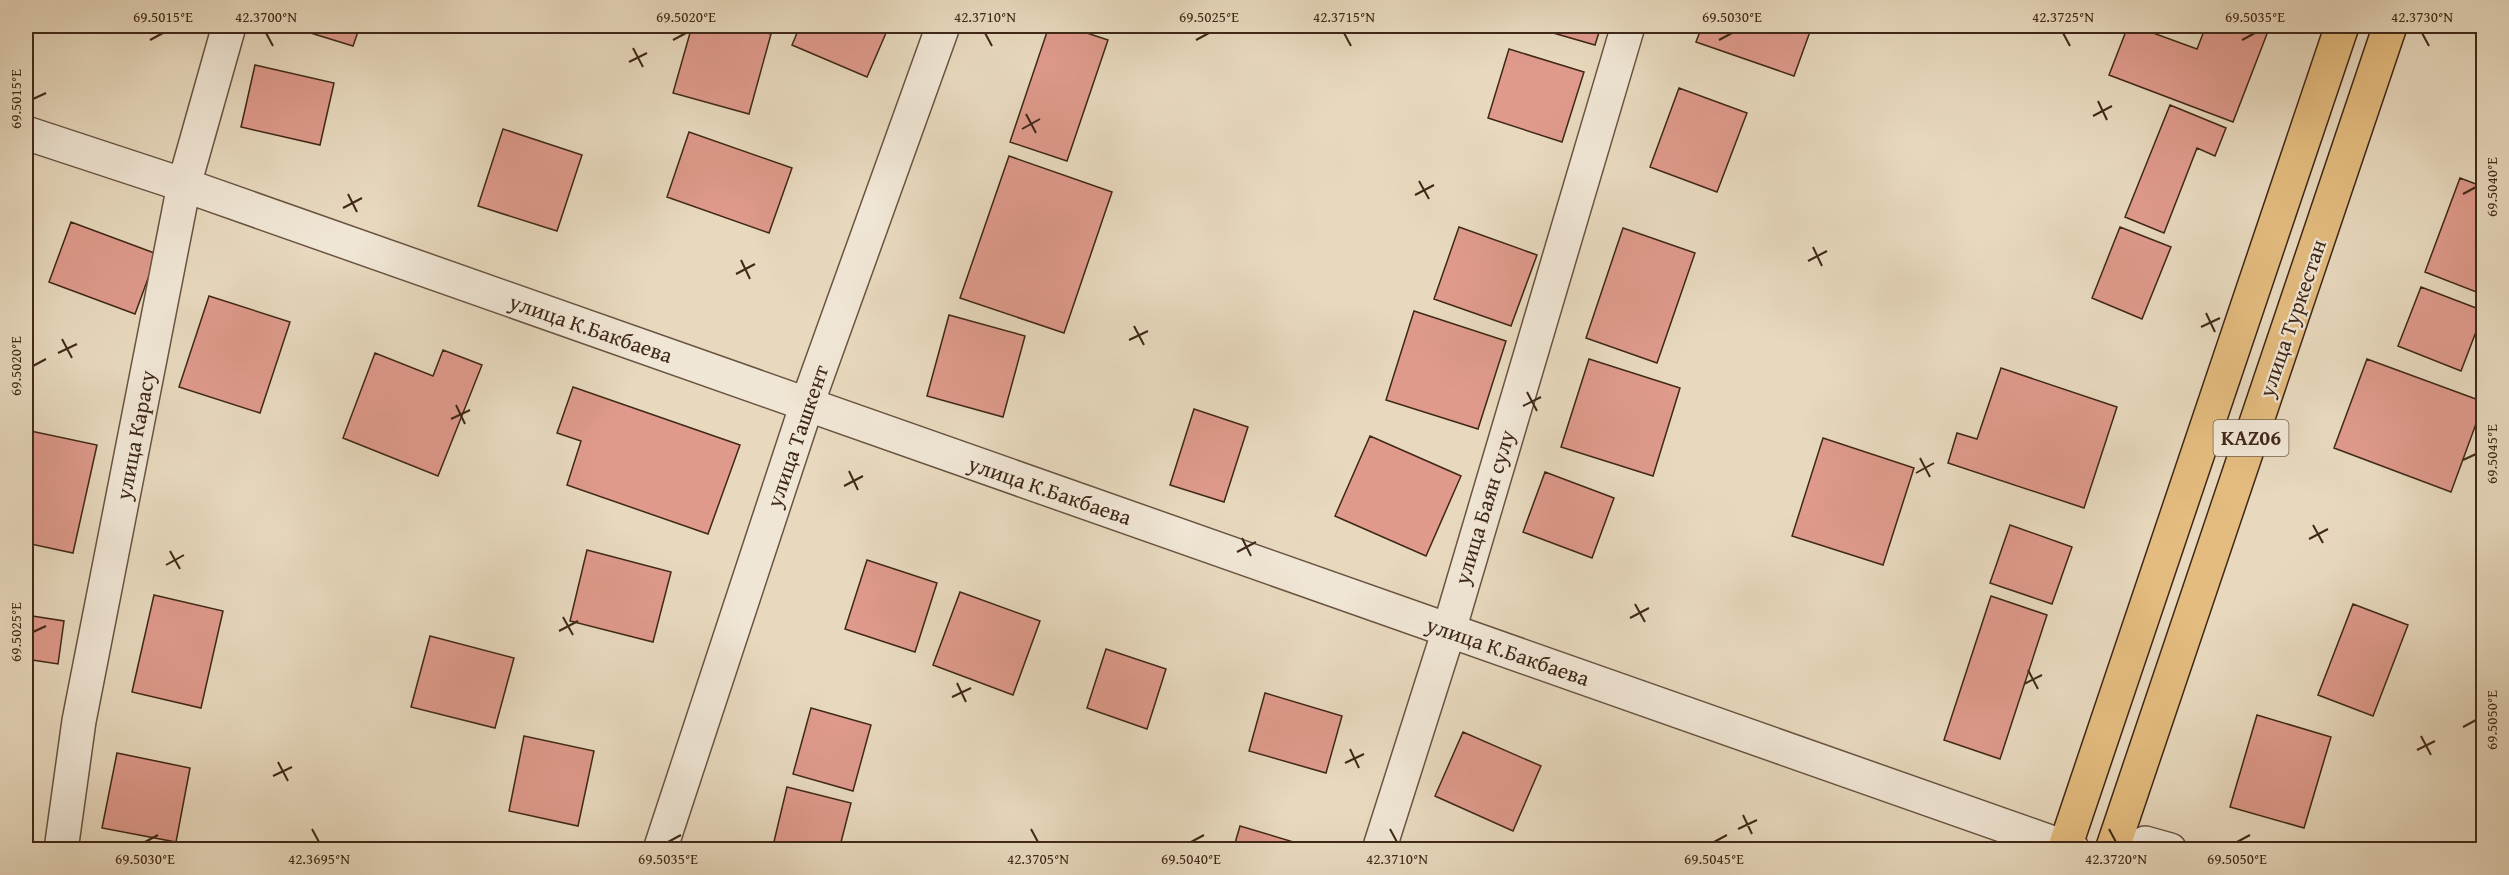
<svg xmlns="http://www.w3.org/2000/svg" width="2509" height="875" viewBox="0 0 2509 875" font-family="'Gentium Book Plus',serif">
<rect width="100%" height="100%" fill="#e8d9be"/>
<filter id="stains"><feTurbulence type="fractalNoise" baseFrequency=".00333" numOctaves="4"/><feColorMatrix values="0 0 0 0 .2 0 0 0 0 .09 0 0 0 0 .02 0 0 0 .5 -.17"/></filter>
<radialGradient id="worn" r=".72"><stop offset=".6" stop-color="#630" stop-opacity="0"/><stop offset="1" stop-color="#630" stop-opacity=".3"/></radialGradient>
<path fill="#df9a8c" stroke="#3f2817" stroke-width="1.5" d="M288,26H360L353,46Z
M692,26H740L771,34L749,114L673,93Z
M800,26H889L867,77L792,45Z
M1049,26H1066L1108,40L1067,161L1010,142Z
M1529,26H1601L1595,45Z
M1702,26H1812L1794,76L1696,42Z
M2128,26H2134L2197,49L2206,26H2270L2233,122L2109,75Z
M1509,49L1584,72L1562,142L1488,118Z
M255,65L334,83L320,145L241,127Z
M1679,88L1747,113L1717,192L1650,167Z
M2170,105L2226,128L2215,156L2197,148L2164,233L2125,217Z
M503,129L582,155L557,231L478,206Z
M689,132L792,168L769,233L667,197Z
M1009,156L1112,192L1064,333L960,298Z
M2460,178L2484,187V295L2425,272Z
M71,222L157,254L135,314L49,282Z
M1459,227L1537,255L1511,326L1434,299Z
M2120,227L2171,247L2142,319L2092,298Z
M1623,228L1695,253L1657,363L1586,338Z
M2421,287L2484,311L2461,371L2398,346Z
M209,296L290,322L260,413L179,387Z
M1414,311L1506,341L1478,429L1386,400Z
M949,315L1025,336L1003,417L927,396Z
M443,350L482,365L438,476L343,438L375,353L433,376Z
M1589,359L1680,388L1653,476L1561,447Z
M2367,359L2484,402L2451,492L2334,448Z
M2001,368L2117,407L2084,508L1948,463L1957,433L1977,439Z
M573,387L740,445L708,534L567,485L581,441L557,433Z
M1194,409L1248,427L1224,502L1170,485Z
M26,430L97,445L73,553L26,543Z
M1370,436L1461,476L1426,556L1335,516Z
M1823,438L1914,468L1883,565L1792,536Z
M1545,472L1614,498L1592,558L1523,532Z
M2010,525L2072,547L2052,604L1990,583Z
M587,550L671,572L653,642L570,621Z
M867,560L937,583L915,652L845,629Z
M960,592L1040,621L1013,695L933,665Z
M154,595L223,611L201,708L132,692Z
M1991,596L2047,615L2000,759L1944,740Z
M2353,604L2408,625L2373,716L2318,695Z
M26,615L64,621L58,664L26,659Z
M430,636L514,658L495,728L411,707Z
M1106,649L1166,669L1147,729L1087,708Z
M1265,693L1342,716L1326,773L1249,751Z
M811,708L871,725L853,791L793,774Z
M2257,715L2331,737L2304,828L2230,807Z
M1463,732L1541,766L1513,831L1435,796Z
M524,736L594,751L578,826L509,811Z
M117,753L190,768L176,842L102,828Z
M787,787L851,803L839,850H772Z
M26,824L33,825L28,850H26Z
M1240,826L1317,849V850H1233Z"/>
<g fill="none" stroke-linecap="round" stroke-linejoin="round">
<defs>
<path id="minor" d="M26,133L184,185L2073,850
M61,850L79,721L184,185L229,26
M660,850L807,404L943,26
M1379,850L1449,630L1628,26
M2132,850L2145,843L2170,850"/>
<path id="highway" d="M2064,850L2342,26
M2112,850L2390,26"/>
</defs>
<use href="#minor" stroke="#695441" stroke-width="36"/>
<use href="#highway" stroke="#3f2817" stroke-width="36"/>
<use href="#minor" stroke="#f0e6d5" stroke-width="33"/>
<use href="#highway" stroke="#e4bc7f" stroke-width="33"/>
</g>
<path fill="none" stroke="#3f2817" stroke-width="2" d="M266,33L273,46M985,33L992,46M1344,33L1351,46M2063,33L2070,46M2422,33L2429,46M150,40L163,33M673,40L686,33M1196,40L1209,33M1719,40L1732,33M2242,40L2255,33M633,48L643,67M629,62L647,53M33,99L46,93M2098,101L2107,120M1026,114L1036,133M2093,116L2112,106M1022,129L1040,119M1419,181L1429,199M348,194L357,212M2463,194L2476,187M1415,195L1434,185M343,208L362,198M1813,247L1822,266M741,260L750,279M1808,261L1827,251M736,274L755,264M2206,313L2215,332M1134,326L1144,345M2201,327L2220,318M62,339L72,358M1129,340L1148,331M58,353L77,344M33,366L46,359M1527,392L1537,411M456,405L465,424M1523,406L1541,397M451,419L470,410M1920,458L1930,477M2463,460L2476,454M849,471L858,490M1916,473L1934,463M844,486L863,476M2313,525L2323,543M1242,538L1251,556M2309,539L2328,529M170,551L180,569M1237,552L1256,542M166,565L184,555M1635,604L1645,622M563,617L573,635M1630,618L1649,608M559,631L578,621M33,632L46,626M2028,670L2038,689M957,683L966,702M2024,684L2042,675M952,697L971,688M2463,727L2476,720M2421,736L2431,755M1350,749L1359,768M2417,750L2435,741M278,762L288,781M1345,763L1364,754M273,776L292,767M1743,815L1752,834M312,829L319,842M1031,829L1038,842M1390,829L1397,842M1738,829L1757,820M2109,829L2116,842M145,842L158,835M668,842L681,835M1191,842L1204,835M1714,842L1727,835M2237,842L2250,835"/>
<g text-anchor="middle" stroke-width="4.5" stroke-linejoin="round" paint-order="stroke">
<rect fill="#f0e6d5" stroke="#746150" stroke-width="1.5" x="2213.5" y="420" width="75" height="36" rx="4.5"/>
<g font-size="21" font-weight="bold" fill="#3f2817">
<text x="2251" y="445">KАZ06</text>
</g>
<g font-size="22" fill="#3f2817" stroke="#f0e6d5">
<text transform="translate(2292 318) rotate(-71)" y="8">улица Туркестан</text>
<text transform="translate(591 328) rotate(19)" y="8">улица К.Бакбаева</text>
<text transform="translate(135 435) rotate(-79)" y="8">улица Карасу</text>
<text transform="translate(797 436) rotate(-71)" y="8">улица Ташкент</text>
<text transform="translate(1050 490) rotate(19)" y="8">улица К.Бакбаева</text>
<text transform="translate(1484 507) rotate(-73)" y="8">улица Баян сулу</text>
<text transform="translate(1508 651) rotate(19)" y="8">улица К.Бакбаева</text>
</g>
</g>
<rect width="2509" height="875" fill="none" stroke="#e8d9be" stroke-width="66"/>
<rect x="33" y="33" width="2443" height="809" fill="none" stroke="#3f2817" stroke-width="2"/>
<g font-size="15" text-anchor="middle" fill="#3f2817">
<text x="163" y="22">69.5015°E</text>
<text x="266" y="22">42.3700°N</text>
<text x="686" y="22">69.5020°E</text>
<text x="985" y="22">42.3710°N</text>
<text x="1209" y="22">69.5025°E</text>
<text x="1344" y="22">42.3715°N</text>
<text x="1732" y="22">69.5030°E</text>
<text x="2063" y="22">42.3725°N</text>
<text x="2255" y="22">69.5035°E</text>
<text x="2422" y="22">42.3730°N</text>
<text transform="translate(16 99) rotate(-90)" y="5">69.5015°E</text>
<text transform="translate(2492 187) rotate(-90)" y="5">69.5040°E</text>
<text transform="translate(16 366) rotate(-90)" y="5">69.5020°E</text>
<text transform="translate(2492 454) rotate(-90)" y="5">69.5045°E</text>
<text transform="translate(16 632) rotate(-90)" y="5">69.5025°E</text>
<text transform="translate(2492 720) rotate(-90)" y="5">69.5050°E</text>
<text x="145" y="864">69.5030°E</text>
<text x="319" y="864">42.3695°N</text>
<text x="668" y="864">69.5035°E</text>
<text x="1038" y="864">42.3705°N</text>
<text x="1191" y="864">69.5040°E</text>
<text x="1397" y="864">42.3710°N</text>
<text x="1714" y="864">69.5045°E</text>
<text x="2116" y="864">42.3720°N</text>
<text x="2237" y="864">69.5050°E</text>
</g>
<rect width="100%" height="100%" filter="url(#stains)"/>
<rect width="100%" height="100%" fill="url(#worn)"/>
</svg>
